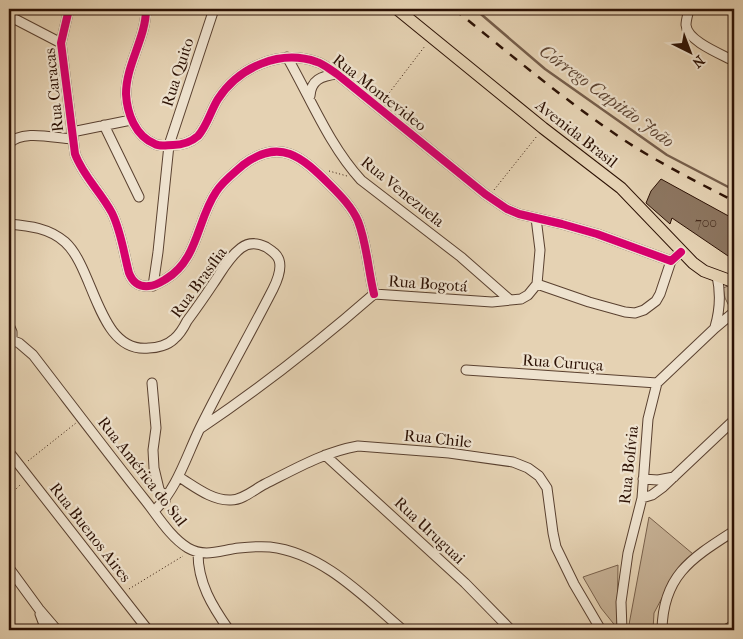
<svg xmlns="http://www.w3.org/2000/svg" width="743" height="639" viewBox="0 0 743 639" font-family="'IM FELL French Canon',serif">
<rect width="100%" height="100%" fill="#e5d2b3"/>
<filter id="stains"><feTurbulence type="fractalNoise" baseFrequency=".004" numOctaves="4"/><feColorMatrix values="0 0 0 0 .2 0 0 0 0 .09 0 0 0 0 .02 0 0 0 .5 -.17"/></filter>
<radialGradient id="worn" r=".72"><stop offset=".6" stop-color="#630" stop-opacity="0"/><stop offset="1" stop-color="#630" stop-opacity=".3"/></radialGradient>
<path fill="#c6b195" stroke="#79614c" d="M733,284L734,285V306L731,310L725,298L723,288Z
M649,517L693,554L673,577L654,613L653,630H628Z
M618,565L617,628L601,608L583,577Z"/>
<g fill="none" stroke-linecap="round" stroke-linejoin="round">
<path stroke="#755d4a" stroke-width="2.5" d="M475,9L545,69L667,155L734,190"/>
</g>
<path fill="#8c755f" stroke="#2c1104" d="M661,179L734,219V260L672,218L670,224L646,203L651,191Z"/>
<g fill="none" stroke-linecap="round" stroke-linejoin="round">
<defs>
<path id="minor" d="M69,9L61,43L75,154C83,176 101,192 112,213C121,231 124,254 129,273C133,283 139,287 149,286C155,286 161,282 166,279C198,260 197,220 216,192C222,182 234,173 243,165C280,137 302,157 330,185C340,195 352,207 358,221C367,244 368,270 374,294
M146,9C146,38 126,64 126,94C127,113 135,136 155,144C160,147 167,145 173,145C182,145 191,142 198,136C207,126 211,110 218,99C239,67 280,49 317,62C324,64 330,70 337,74L485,194L507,209L519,214L562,224L597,234L671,261L681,252
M689,9C688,14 686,20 686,25C687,41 721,54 734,61
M9,16L61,43
M287,57C311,99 329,145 361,180L461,257L510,300
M310,96C311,80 321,76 337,74
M104,125L139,197
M72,132L131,120
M9,144C21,129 54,138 72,139
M9,224C30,226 49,228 65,242C95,269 98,354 149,348C157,348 168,345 174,339C179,335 184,327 187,321C196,309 205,296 213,284C222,271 229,257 241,248C249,242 258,243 266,247C272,251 277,254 279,260C282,269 277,281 273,289C249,336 223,381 200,428C186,457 177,489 154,511
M537,284L589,302L625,312L635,313L644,310L656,301L660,294L671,261
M153,286L158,252L169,145L214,9
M9,325L12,332V340
M715,327C720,310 721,294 717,276
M9,339L19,343L33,355C70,403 107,452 145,500C157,515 170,537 188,548C205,558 221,550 239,548C249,547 260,546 270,547C323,553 364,597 403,630
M466,370L657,383
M152,383L156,428L153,450L154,468L159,489L165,501
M201,428C262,387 319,342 374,294L492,302L521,299L528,295L537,284L540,250L536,218
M9,452L148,630
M325,455L465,583L511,630
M179,477C194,486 212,501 231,500C243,500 255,489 265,484C295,469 324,452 358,446L449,453L513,462L528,468L539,476L547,488L553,533L556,547L574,584L601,630
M643,479L658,480L674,477
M642,498L652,495L663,487L734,420
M198,553C198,583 212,606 229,630
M9,568L39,609L57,630
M40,614L46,630
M622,630L621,602L628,553L642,498L648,419L657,383L715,328L734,312
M662,630C663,575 692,558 734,531
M725,630L734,625"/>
<path id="major" d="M397,9L543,128L621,188L693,263L704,271L734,282"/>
</defs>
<use href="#minor" stroke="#5a4130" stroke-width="11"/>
<use href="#major" stroke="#2c1104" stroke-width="13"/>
<path stroke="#2c1104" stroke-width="1" stroke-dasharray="1 2.5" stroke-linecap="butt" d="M383,101L425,46
M329,171L347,176
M494,190L537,136
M28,461L76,423
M9,496L21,484
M129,589L183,556"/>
<use href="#minor" stroke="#eee2ce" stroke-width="9"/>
<use href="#major" stroke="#e5d2b3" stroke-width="11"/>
<path stroke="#2c1104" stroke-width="2.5" stroke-dasharray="9 9" stroke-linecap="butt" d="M454,9C510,54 564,100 624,140C659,163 697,182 734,201"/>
<defs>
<path id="cycleway" d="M69,9L61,43L75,154C83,176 101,192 112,213C121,231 124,254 129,273C133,283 139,287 149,286C155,286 161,282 166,279C198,260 197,220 216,192C222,182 234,173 243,165C280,137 302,157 330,185C340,195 352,207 358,221C367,244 368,270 374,294
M146,9C146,38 126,64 126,94C127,113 135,136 155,144C160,147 167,145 173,145C182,145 191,142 198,136C207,126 211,110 218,99C239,67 280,49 317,62C324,64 330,70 337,74L485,194L507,209L519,214L562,224L597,234L671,261L681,252"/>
</defs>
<use href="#cycleway" stroke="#eee2ce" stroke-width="11"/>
<use href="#cycleway" stroke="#d6006c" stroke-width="8"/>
</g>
<g text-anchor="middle" stroke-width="4.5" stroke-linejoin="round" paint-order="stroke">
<g font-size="14" fill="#442a1b">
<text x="706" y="227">700</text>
</g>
<g font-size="16" fill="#2c1104" stroke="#eee2ce">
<text transform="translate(177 72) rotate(-72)" y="6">Rua Quito</text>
<text transform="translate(53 90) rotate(-96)" y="6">Rua Caracas</text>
<text transform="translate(380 92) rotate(38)" y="6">Rua Montevideo</text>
<text transform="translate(577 133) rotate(38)" y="6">Avenida Brasil</text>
<text transform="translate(403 191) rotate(39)" y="6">Rua Venezuela</text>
<text transform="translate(198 282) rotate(-54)" y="6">Rua Brasília</text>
<text transform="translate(428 283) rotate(4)" y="6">Rua Bogotá</text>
<text transform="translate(563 362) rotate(4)" y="6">Rua Curuça</text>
<text transform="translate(438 438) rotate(6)" y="6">Rua Chile</text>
<text transform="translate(628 465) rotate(-84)" y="6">Rua Bolívia</text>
<text transform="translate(143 471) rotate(52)" y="6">Rua América do Sul</text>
<text transform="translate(430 530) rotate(43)" y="6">Rua Uruguai</text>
<text transform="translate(91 532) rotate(52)" y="6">Rua Buenos Aires</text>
</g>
<g font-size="18" font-style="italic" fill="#5d4432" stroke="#eee2ce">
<text transform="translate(607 96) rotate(36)" y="6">Córrego Capitão João</text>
</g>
</g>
<rect width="743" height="639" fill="none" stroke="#e5d2b3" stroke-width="30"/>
<rect x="10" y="10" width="723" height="619" fill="none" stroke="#2c1104" stroke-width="2.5"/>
<rect x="15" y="15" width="713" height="609" fill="none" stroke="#2c1104"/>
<g transform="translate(690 52) rotate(138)" stroke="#eee2ce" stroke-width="4" paint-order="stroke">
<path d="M0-4L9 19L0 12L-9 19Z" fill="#2c1104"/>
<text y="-8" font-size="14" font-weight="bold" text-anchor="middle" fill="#2c1104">N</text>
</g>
<rect width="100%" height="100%" filter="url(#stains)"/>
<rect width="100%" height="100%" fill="url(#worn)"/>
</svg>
